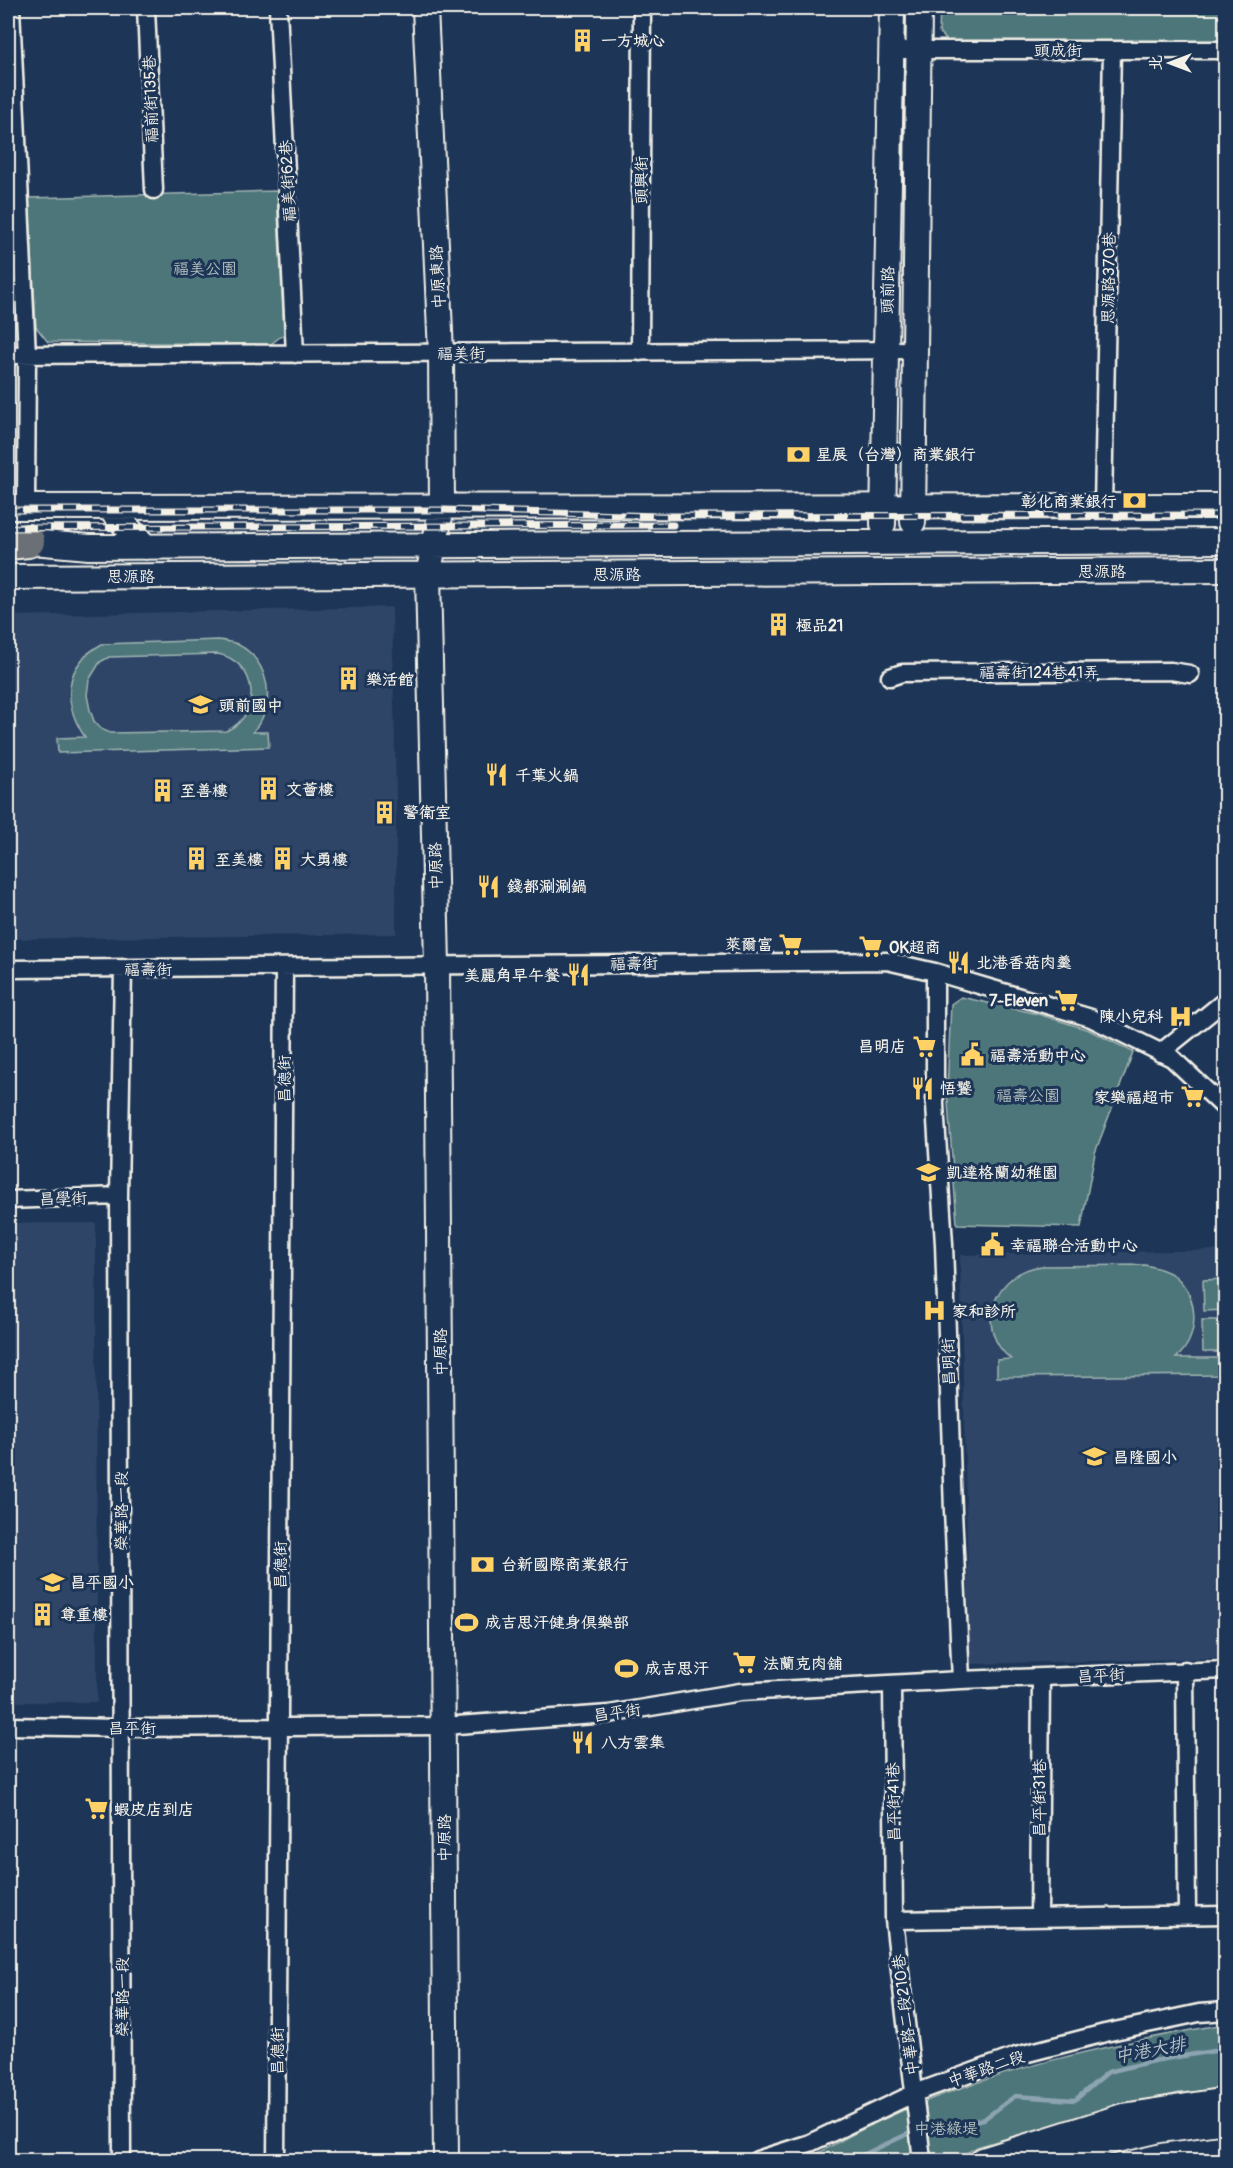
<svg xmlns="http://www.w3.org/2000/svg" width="1233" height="2168" viewBox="0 0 1233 2168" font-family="Pangolin,'LXGW WenKai TC',sans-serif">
<rect width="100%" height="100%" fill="#1d3557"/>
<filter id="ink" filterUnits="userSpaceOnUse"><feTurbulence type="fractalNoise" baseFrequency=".0167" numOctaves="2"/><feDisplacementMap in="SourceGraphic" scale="12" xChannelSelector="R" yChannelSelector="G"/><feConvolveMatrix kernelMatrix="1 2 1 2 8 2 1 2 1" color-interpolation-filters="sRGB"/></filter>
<g filter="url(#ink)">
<path fill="#2d4568" d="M392,607L396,793V934L8,939V616Z
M8,1223H96L97,1702H8Z
M1225,1250V1658L970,1664L960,1255Z"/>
<path fill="#4e767a" stroke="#a1b4b1" stroke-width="1.5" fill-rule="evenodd" d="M940,8H1225V43H949L939,32Z
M277,191L284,334L271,344L48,342L36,327L29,198Z
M219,640C225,641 232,642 237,644C264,657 274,690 263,716C261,722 256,727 253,732H268L269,747L58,753L57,738L85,737C62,703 63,665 102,644ZM218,654C258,662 263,715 226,731L110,733L101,729L94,721L90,710L87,695L89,680L100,662L109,657Z
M961,997L1038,1014L1089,1030L1133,1052L1095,1153L1081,1227L957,1224L947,1090L951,1004Z
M1145,1265C1155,1267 1166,1270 1175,1276C1200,1297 1200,1338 1176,1358H1225V1375L997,1377V1360L1011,1359C972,1328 995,1271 1042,1266Z
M1225,1279V1310L1204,1311L1203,1280Z
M1202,1320H1225V1352H1203Z
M1225,2024V2090L1179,2093L1087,2115L977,2147L955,2160H805C832,2146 858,2130 886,2118C994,2069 1110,2044 1225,2024Z"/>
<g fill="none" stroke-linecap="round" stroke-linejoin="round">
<path stroke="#8ca4b1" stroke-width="4.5" d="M922,2130L984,2119L1015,2096L1075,2100L1108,2072L1153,2061L1226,2049
M852,2160L914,2131"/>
<defs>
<path id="street" d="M11,8L27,355L26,507
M146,8L154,190
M278,8L295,354
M891,50H1226
M640,352L642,8
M8,355L915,350
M1103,506L1112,50
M890,677L902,673L1171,671L1190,674
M8,969C301,969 594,964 887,961L935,972L1091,1018L1172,1058L1226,1109
M935,972V1105L944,1244L953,1511L961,1680
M1160,1053L1226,1000
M8,1200L119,1196
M1185,1670L1187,1915
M892,1684L894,1920L922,2160
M8,1726L122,1728L443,1726L609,1714L740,1692L961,1680L1226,1670
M1039,1918L1041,1678
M894,1920L1226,1915
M122,2160L119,1196L123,969
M276,2160L284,969
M757,2160L810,2143L915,2093L1016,2056L1105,2033L1199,2013L1226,2011"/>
<path id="secondary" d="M425,8L441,353L442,507L428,575L437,965L446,2160
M8,507L1226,506
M108,507L146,547
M913,522L919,8
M883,524L892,8
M10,540L89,547L1226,541
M8,577L1226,570
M1050,2156L1160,2130L1226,2121
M983,2160L1123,2116L1226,2100"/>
<path id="highway" d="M8,543L28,541"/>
</defs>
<use href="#street" stroke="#f4f1e8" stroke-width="21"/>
<use href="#secondary" stroke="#f4f1e8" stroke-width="28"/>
<use href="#highway" stroke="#f4f1e8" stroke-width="36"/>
<use href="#street" stroke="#1d3557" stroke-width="16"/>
<use href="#secondary" stroke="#1d3557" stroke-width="24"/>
<use href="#highway" stroke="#6b6f75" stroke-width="32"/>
<defs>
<path id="rail" d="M8,510H445L660,516L1226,515
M8,528L673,525"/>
</defs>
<use href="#rail" stroke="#f4f1e8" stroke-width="7"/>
<use href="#rail" stroke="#1d3557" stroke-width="4.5" stroke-dasharray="14" stroke-linecap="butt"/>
</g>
</g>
<defs>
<symbol id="building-bare" viewBox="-9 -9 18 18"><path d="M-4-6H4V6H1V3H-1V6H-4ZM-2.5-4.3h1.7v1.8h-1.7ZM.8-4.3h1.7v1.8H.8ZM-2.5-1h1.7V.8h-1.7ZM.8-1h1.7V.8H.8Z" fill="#ffd166" stroke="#1d3557" stroke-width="2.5" paint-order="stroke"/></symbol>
<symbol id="bank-bare" viewBox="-9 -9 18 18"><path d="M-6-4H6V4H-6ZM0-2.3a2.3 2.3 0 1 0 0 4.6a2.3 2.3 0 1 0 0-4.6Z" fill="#ffd166" stroke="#1d3557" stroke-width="2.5" paint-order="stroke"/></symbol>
<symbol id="school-bare" viewBox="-9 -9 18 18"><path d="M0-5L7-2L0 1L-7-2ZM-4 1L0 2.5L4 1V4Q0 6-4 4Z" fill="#ffd166" stroke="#1d3557" stroke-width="2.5" paint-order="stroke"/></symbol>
<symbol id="restaurant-bare" viewBox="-9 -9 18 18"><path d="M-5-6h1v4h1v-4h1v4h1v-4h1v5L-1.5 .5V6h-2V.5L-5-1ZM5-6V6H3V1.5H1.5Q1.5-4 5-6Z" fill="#ffd166" stroke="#1d3557" stroke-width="2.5" paint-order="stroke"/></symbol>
<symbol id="supermarket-bare" viewBox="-9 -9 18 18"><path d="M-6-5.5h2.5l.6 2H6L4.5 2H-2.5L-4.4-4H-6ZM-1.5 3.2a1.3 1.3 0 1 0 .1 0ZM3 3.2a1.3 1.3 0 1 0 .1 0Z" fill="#ffd166" stroke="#1d3557" stroke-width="2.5" paint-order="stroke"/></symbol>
<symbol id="hospital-bare" viewBox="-9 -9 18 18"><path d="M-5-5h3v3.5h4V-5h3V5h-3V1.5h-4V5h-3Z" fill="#ffd166" stroke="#1d3557" stroke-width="2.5" paint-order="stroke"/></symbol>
<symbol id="civic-bare" viewBox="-9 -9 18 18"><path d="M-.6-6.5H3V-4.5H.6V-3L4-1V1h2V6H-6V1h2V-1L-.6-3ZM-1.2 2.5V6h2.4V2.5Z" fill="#ffd166" stroke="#1d3557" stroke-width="2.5" paint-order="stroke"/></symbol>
<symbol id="stadium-bare" viewBox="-9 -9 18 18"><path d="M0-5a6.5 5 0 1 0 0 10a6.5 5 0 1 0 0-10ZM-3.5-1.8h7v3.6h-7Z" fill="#ffd166" stroke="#1d3557" stroke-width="2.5" paint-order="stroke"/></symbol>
</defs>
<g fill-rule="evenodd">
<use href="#building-bare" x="566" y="24" width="33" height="33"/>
<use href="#bank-bare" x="782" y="438" width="33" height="33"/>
<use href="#bank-bare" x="1118" y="484" width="33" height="33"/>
<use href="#building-bare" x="762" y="608" width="33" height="33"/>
<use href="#building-bare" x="332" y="662" width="33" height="33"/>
<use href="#school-bare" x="184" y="688" width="33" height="33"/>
<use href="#restaurant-bare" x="480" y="758" width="33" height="33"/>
<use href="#building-bare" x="252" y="772" width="33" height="33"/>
<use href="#building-bare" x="146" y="774" width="33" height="33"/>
<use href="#building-bare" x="368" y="796" width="33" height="33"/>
<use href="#building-bare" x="180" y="842" width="33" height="33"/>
<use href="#building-bare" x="266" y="842" width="33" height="33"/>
<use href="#restaurant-bare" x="472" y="870" width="33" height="33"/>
<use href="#supermarket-bare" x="774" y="928" width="33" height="33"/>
<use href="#supermarket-bare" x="854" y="930" width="33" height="33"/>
<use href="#restaurant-bare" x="942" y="946" width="33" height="33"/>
<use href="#restaurant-bare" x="562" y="958" width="33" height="33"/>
<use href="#supermarket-bare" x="1050" y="984" width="33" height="33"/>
<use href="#hospital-bare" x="1164" y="1000" width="33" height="33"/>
<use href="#supermarket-bare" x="908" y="1030" width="33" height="33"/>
<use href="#civic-bare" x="956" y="1038" width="33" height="33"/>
<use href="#restaurant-bare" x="906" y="1072" width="33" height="33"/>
<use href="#supermarket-bare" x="1176" y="1080" width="33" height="33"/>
<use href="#school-bare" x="912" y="1156" width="33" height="33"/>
<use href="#civic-bare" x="976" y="1228" width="33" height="33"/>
<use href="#hospital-bare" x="918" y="1294" width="33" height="33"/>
<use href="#school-bare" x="1078" y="1440" width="33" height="33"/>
<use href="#bank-bare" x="466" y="1548" width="33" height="33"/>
<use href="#school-bare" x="36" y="1566" width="33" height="33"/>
<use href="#building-bare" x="26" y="1598" width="33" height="33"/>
<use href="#stadium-bare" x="450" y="1606" width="33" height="33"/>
<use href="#supermarket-bare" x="728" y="1646" width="33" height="33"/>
<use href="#stadium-bare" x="610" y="1652" width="33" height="33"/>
<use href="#restaurant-bare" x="566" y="1726" width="33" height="33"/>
<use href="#supermarket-bare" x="80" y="1792" width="33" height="33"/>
</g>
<g text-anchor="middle" stroke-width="6" stroke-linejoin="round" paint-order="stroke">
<g font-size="16" font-weight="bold" fill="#f4f1e8" stroke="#1d3557" text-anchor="start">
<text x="601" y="46">一方城心</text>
<text x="816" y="460">星展（台灣）商業銀行</text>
<text x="1117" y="507" text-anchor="end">彰化商業銀行</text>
<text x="796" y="631">極品21</text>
<text x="366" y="685">樂活館</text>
<text x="219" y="711">頭前國中</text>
<text x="515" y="781">千葉火鍋</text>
<text x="286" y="795">文薈樓</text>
<text x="180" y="796">至善樓</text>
<text x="403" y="818">警衛室</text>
<text x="215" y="865">至美樓</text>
<text x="300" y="865">大勇樓</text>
<text x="507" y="892">錢都涮涮鍋</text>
<text x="773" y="950" text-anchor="end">萊爾富</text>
<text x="889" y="953">OK超商</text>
<text x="976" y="968">北港香菇肉羹</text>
<text x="560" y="981" text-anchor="end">美麗角早午餐</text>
<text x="1048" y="1006" text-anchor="end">7-Eleven</text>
<text x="1163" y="1022" text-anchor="end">陳小兒科</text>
<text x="906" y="1052" text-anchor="end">昌明店</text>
<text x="990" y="1061">福壽活動中心</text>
<text x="940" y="1094">悟饕</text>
<text x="1174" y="1103" text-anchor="end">家樂福超市</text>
<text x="946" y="1178">凱達格蘭幼稚園</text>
<text x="1010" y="1251">幸福聯合活動中心</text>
<text x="952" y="1317">家和診所</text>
<text x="1113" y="1463">昌隆國小</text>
<text x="501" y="1570">台新國際商業銀行</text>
<text x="70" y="1588">昌平國小</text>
<text x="60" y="1620">尊重樓</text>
<text x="485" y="1628">成吉思汗健身俱樂部</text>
<text x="763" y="1669">法蘭克肉舖</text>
<text x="645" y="1674">成吉思汗</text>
<text x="601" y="1748">八方雲集</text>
<text x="114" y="1815">蝦皮店到店</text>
</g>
<g font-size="16" fill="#f4f1e8" stroke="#1d3557">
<text x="1058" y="56">頭成街</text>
<text transform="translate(150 99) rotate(-92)" y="6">福前街135巷</text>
<text transform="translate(641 180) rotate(-90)" y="6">頭興街</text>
<text transform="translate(287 181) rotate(-93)" y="6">福美街62巷</text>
<text transform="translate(437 277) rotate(-93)" y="6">中原東路</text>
<text transform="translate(1108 278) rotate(-89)" y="6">思源路370巷</text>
<text transform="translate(887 290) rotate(-89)" y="6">頭前路</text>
<text x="461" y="359">福美街</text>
<text x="1102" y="577">思源路</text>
<text x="617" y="580">思源路</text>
<text x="131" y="582">思源路</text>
<text x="1039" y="678">福壽街124巷41弄</text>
<text transform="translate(435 866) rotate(-91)" y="6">中原路</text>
<text transform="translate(634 963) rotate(-1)" y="6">福壽街</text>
<text x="148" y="975">福壽街</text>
<text transform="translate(284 1079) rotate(-90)" y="6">昌德街</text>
<text transform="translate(63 1198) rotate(-2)" y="6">昌學街</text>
<text transform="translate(440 1352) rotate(-90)" y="6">中原路</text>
<text transform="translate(948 1362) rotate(-92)" y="6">昌明街</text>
<text transform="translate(121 1511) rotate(-90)" y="6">榮華路一段</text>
<text transform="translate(280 1565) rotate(-90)" y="6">昌德街</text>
<text transform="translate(1101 1675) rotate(-3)" y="6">昌平街</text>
<text transform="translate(617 1712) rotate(-8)" y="6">昌平街</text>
<text x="132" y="1734">昌平街</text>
<text transform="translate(1039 1798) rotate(-90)" y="6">昌平街31巷</text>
<text transform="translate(893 1802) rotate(-91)" y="6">昌平街41巷</text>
<text transform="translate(444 1838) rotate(-90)" y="6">中原路</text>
<text transform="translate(122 1997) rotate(-90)" y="6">榮華路一段</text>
<text transform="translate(905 2015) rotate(-97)" y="6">中華路二段210巷</text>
<text transform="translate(277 2051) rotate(-90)" y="6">昌德街</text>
<text transform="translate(986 2068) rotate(-19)" y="6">中華路二段</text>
</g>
<g font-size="16" fill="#b2c0bc" stroke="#1d3557">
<text x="205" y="274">福美公園</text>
<text x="1028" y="1101">福壽公園</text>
<text x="946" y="2134">中港綠堤</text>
</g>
<g font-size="18" font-style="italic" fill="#b7c4c8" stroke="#1d3557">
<text transform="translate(1150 2050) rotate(-11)" y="6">中港大排</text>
</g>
</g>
<rect width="1233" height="2168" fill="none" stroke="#1d3557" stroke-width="30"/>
<rect x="15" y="15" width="1203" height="2138" fill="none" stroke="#f4f1e8" stroke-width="2" filter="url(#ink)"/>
<g transform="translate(1170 63) rotate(270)" stroke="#1d3557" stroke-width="4.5" paint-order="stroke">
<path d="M0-4.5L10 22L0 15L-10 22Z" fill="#f4f1e8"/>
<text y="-9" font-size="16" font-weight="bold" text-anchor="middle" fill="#f4f1e8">北</text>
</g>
</svg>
